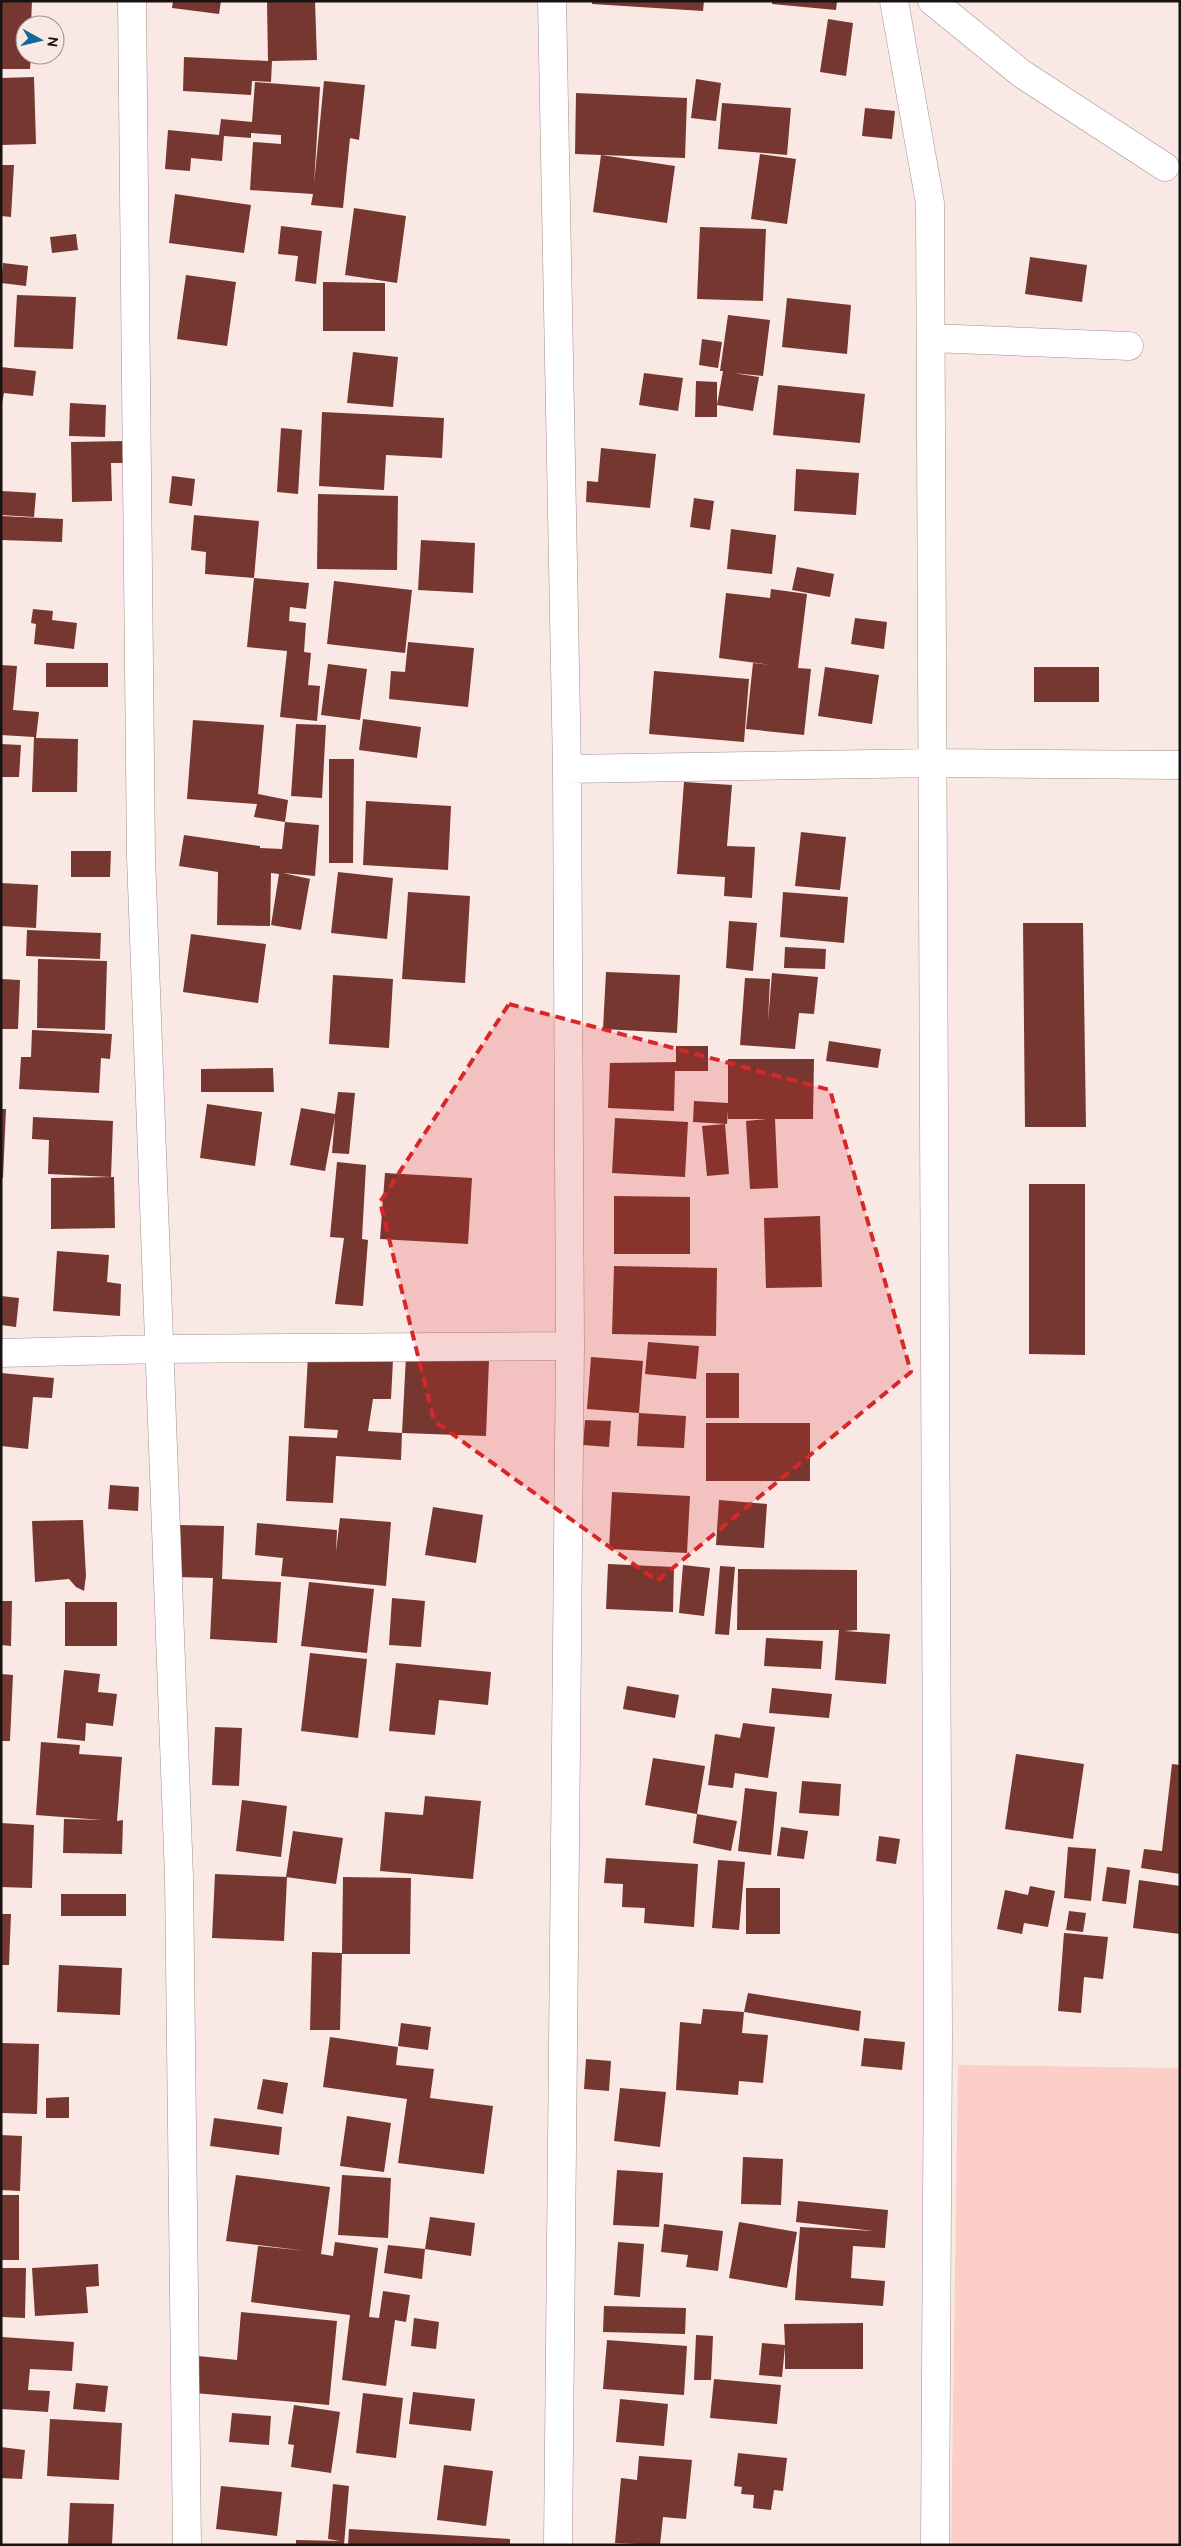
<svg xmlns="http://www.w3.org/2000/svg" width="1181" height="2546" viewBox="0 0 1181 2546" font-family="Ubuntu,sans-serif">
<rect width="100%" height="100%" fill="#fae8e5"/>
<path fill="#fbcfc8" d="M958,2065L1180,2068V2545H951Z"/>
<path fill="#75372f" d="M1,1H32L31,25H25V55H31L30,69H1Z
M173,1H221L219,14L172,8Z
M267,1H315L317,60L272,61L271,82L252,81L251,95L183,91L184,57L268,61Z
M592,1H704L703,11L592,4Z
M772,1H837L836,10L772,4Z
M828,19L853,23L846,76L820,72Z
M34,77L36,144L1,145V78Z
M696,79L721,83L716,121L691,118Z
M324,81L365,85L359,140L350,138L343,208L311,205L313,194L250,190L253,142L281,144V135L251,133V138L224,136L222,161L191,158L190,171L165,169L168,130L219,135L221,119L252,122L255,82L320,87L314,184Z
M576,93L687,98L685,158L601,155L675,166L667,223L593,212L601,155L575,154Z
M722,103L791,108L787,155L718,149Z
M865,108L895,111L892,139L862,136Z
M760,154L796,159L787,224L751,219Z
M1,165H14L11,217L1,216Z
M175,194L251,205L244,253L169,243Z
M354,208L406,216L397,283L345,275Z
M281,226L322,231L316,284L295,281L298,256L278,254Z
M700,227L766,229L763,301L697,299Z
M76,234L78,250L52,253L50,237Z
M1030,257L1087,265L1082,302L1025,294Z
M3,263L28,266L26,286L1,283Z
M186,275L236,282L227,346L177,339Z
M323,282L385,283V331H323Z
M17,295L76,297L73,349L14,347Z
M787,298L851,305L847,354L782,347Z
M728,315L770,320L763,376L733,373L759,377L753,411L717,405L723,371H720Z
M702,339L722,342L718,368L699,365Z
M353,352L398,357L393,407L347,403Z
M1,367L36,371L33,396L4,393L1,408Z
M644,373L683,378L678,411L639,405Z
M696,381L717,382V417H695Z
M778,385L865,394L860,443L773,435Z
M70,403L106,405L105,437L69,436Z
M322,412L444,418L442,458L386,455L384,490L319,486Z
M281,428L302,430L298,494L277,492Z
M127,441V463H111L112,501L72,502L71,442Z
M601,448L656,454L650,508L586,502L587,481L598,482Z
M796,469L859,473L856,515L794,511Z
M172,476L195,479L192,506L169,503Z
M1,491L36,493L34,517L1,515Z
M318,494L398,496L397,570L317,569Z
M694,498L714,501L710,530L690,527Z
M194,515L259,521L254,578L205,574L206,552L191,550Z
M1,516L63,519L62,542L1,540Z
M731,529L776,535L772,574L727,569Z
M421,540L475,543L473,593L418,590Z
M797,567L834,574L830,597L792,590Z
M254,578L309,583L306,609L290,607L289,621L306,623L304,652L311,653L308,685L320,686L317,721L280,717L287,651L247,647Z
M334,581L412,590L405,653L327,644Z
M771,589L807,594L798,668L811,669L804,735L746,729L753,663L772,665L719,658L726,593L770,598Z
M33,609L53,611L52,620L77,623L74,649L34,644L36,624L31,623Z
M855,618L887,622L884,649L851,644Z
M408,642L474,648L468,707L389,699L391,671L405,672Z
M46,663H108V687H46Z
M328,664L367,669L360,720L321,715Z
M1,665L17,666L13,710L39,712L36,738L78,739L77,792H32L34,737L1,735Z
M825,667L879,675L872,724L818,716Z
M1034,667H1099V702H1034Z
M654,671L749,679L744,742L649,734Z
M363,719L421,727L417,758L359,750Z
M193,720L264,725L258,794L288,800L285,822L254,817L257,804L187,799Z
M296,724L326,725L322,798L291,796Z
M1,744L21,745L19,777H1Z
M329,759H354L353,863H329Z
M684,782L732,785L727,846L755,847L752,898L724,896L725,877L677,874Z
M366,801L451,806L448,870L363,865Z
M285,822L319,825L315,876L283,873L310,879L301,930L271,925L279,874L271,873L270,926L217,925L218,872L179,866L184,835L260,846V848L282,849Z
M801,832L846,837L840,890L795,886Z
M71,851H111L110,877H71Z
M338,872L393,878L387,939L331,933Z
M1,883L38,885L36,928L1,926Z
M408,892L470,896L465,983L402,979Z
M783,892L848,897L844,943L780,937Z
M729,921L757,923L753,971L726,968Z
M1023,923H1083L1086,1127H1025Z
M27,930L101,933L100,959L26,956Z
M191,934L266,944L258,1003L183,992Z
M785,947L826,949L825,969L784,968Z
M38,959L107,961L105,1030L37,1028Z
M606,972L680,975L677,1033L603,1029Z
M772,973L818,977L814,1014L799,1013L795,1049L740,1045L745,978L770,979L768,1022Z
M333,975L393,979L389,1048L329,1044Z
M1,979L20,980L18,1029H1Z
M32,1030L112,1034L110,1059L101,1058L99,1093L19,1089L21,1057H31Z
M829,1041L881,1049L878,1068L826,1061Z
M676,1046H708V1071H675L674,1111L608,1108L610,1063L676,1062Z
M728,1059H814L813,1119H775L778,1188L750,1189L746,1121L766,1119H728V1110L727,1124L693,1122L694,1101L728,1103Z
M273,1068L274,1092H201V1069Z
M338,1092L355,1093L349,1154L332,1153L335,1117L325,1171L290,1165L301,1108L335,1114Z
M207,1104L262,1112L255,1166L200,1158Z
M1,1109H6L3,1178H1Z
M33,1117L113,1121L111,1177L48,1174L49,1140L32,1139Z
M615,1118L688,1122L685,1177L612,1173Z
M725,1124L729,1174L707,1176L702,1126Z
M337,1162L366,1165L362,1239L368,1240L363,1306L335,1304L344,1238L330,1237Z
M385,1173L472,1178L468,1244L380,1239Z
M114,1177L115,1228L51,1229V1178Z
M1029,1184H1085V1355L1029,1354Z
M614,1196L690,1197V1254H614Z
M820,1216L822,1287L766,1288L764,1218Z
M57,1251L109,1255L107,1282L121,1284L120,1316L53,1311Z
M614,1266L717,1268L716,1336L612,1334Z
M1,1296L19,1298L16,1327L1,1325Z
M648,1342L699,1346L696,1379L645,1374Z
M308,1356L393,1360L391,1399H373L368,1431L402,1433L401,1460L336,1456L333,1503L286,1501L289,1436L337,1438L338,1430L304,1428Z
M406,1356L489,1360L486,1436L402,1433Z
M591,1357L643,1361L639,1413L686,1416L684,1448L637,1446L639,1413L587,1409Z
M1,1373L54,1378L52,1398L33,1397L28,1449L1,1446Z
M706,1373H739V1418H706Z
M585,1420L611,1421L609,1447L583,1445Z
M706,1423H810V1481H706Z
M110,1485L139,1487L138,1511L108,1509Z
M612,1492L690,1496L687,1553L609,1549Z
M719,1500L767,1504L764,1548L716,1545Z
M433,1507L483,1515L476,1563L425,1555Z
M340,1518L391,1522L386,1586L281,1576L283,1558L255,1555L257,1523L337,1530L336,1552Z
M83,1520L86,1576L84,1591L76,1587L69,1579L35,1582L32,1521Z
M180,1525L224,1526L222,1579L281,1582L277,1643L210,1639L213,1578L177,1577Z
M608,1564L674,1567L673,1612L606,1609Z
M683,1565L710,1568L704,1616L679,1613Z
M720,1566L735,1567L729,1635L715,1634Z
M738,1569L857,1570V1630L844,1631L890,1634L886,1684L835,1680L839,1630H737Z
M309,1582L374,1589L367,1653L301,1646Z
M392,1598L425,1601L421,1647L389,1645Z
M1,1601H12L11,1646L1,1645Z
M65,1602H117V1646H65Z
M766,1638L823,1641L821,1669L764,1666Z
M310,1653L367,1659L358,1738L301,1731Z
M396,1663L491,1672L488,1705L439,1700L435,1735L389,1731Z
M64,1670L100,1674L98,1692L117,1694L113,1726L86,1723L85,1741L57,1738Z
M1,1674L13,1675L10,1741H1Z
M627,1686L679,1695L675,1718L623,1709Z
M772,1688L832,1694L829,1718L769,1713Z
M743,1723L775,1727L768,1778L735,1773L733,1788L708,1785L715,1734L740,1738Z
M215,1727L242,1728L239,1786L212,1785Z
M41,1742L80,1745L79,1754L122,1757L117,1821L123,1820L122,1854L63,1853L64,1819L102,1820L36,1815Z
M1016,1754L1084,1764L1073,1839L1005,1829Z
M653,1758L705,1766L697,1814L645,1805Z
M1172,1764L1180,1765V1874L1141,1868L1144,1849L1162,1851Z
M802,1781L841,1784L839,1816L799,1813Z
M745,1788L777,1792L771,1855L738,1851Z
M425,1796L481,1801L473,1879L380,1871L385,1812L423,1815Z
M242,1800L287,1806L281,1857L236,1851Z
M697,1814L737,1821L731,1851L693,1843Z
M1,1823L34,1825L32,1888L1,1887Z
M781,1827L808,1831L804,1859L777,1856Z
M293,1831L343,1838L336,1884L286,1877Z
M879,1836L900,1839L896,1864L876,1861Z
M1068,1847L1096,1849L1091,1901L1064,1898Z
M606,1858L698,1864L694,1927L644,1923L645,1908L622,1907L623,1884L604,1883Z
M718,1860L745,1862L739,1930L712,1928Z
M1107,1867L1130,1870L1126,1904L1102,1901Z
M215,1874L287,1877L284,1941L212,1938Z
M343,1877L411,1878L410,1954H342Z
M1139,1880L1180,1886V1934L1133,1928Z
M1030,1886L1055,1891L1048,1927L1024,1923L1022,1934L997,1929L1005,1890L1028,1895Z
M746,1888H780V1934H746Z
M61,1894H126V1916H61Z
M1069,1911L1086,1913L1083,1932L1066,1930Z
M1,1914H11L9,1965H1Z
M1064,1933L1108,1937L1103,1979L1084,1977L1081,2013L1058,2011Z
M312,1952L342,1953L340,2030H310Z
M59,1965L122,1968L120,2015L57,2012Z
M748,1993L861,2011L859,2031L744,2012Z
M703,2009L744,2012L742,2033L768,2035L763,2083L739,2081L738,2095L676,2090L680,2022L701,2024Z
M401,2023L431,2027L428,2050L398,2046Z
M330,2037L398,2047L396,2065L434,2069L430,2098L493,2106L484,2174L398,2163L407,2099L323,2087Z
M864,2038L905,2042L902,2070L861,2066Z
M1,2043L39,2044L37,2114L1,2113Z
M586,2059L611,2061L609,2091L584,2089Z
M263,2079L288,2083L283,2114L257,2109Z
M620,2088L666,2092L660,2147L614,2141Z
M69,2097V2118H46V2098Z
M347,2116L391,2123L384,2172L340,2166Z
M214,2118L282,2127L279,2155L210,2146Z
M1,2135L22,2136L20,2191L1,2190Z
M743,2157L783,2159L781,2205L741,2204Z
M617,2170L663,2173L659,2227L613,2225Z
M236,2175L330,2187L321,2254L333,2256L335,2242L378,2248L369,2317L379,2318L383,2291L410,2295L406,2322L395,2320L386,2386L342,2380L350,2315L251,2302L258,2246L307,2251L226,2241Z
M342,2175L391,2178L388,2238L338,2235Z
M1,2195H19V2260H1Z
M798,2201L888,2210L885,2248L853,2246L851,2278L885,2281L883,2306L795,2300L800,2227L874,2231L796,2222Z
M430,2217L475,2223L471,2256L425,2249Z
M739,2222L797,2232L787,2288L729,2278Z
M664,2224L723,2231L718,2271L686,2267L688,2255L661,2252Z
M618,2242L644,2244L640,2297L614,2295Z
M388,2245L425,2249L422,2279L384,2273Z
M98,2264L99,2286L86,2287L88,2313L35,2316L32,2268Z
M2,2268H26L25,2318L1,2317Z
M604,2306L686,2308L685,2334L603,2332Z
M241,2312L337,2321L329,2405L195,2393L198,2356L237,2360Z
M414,2318L439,2322L436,2349L411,2346Z
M863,2323V2369H785V2347L782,2377L759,2375L762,2343L785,2345L784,2324Z
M696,2335L713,2336L711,2380H694Z
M2,2337L74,2342L72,2371L30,2369L28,2390L50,2391L48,2412L1,2409Z
M607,2340L687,2346L684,2395L603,2389Z
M714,2379L781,2385L777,2424L710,2418Z
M76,2383L108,2386L105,2412L73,2409Z
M413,2392L475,2399L471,2431L409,2424Z
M363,2393L403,2398L396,2458L356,2453Z
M620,2399L668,2404L664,2446L616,2442Z
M294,2405L340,2412L331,2473L291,2467L294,2445L288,2444Z
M232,2413L271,2416L269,2445L229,2442Z
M50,2419L122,2423L119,2480L47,2476Z
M1,2447L25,2450L22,2479L1,2478Z
M738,2453L787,2458L783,2491L774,2490L771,2510L753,2508L754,2495L741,2494L742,2487L734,2486Z
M639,2456L692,2460L686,2519L663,2517L660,2545L615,2543L621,2478L637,2480Z
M444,2465L493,2471L486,2526L437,2520Z
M333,2484L349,2486L344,2545H296V2540L340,2541L328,2539Z
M221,2486L282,2492L277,2536L216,2529Z
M70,2503L114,2504L112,2545H68Z
M349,2529L510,2539V2545H348Z"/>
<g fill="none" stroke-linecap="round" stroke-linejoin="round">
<defs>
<path id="minor" d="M132,1L141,857L179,1877L187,2545
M552,1L567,769L570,1346L558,2545
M894,1L930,203L938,2034L935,2545
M932,1L1022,74L1165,167
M931,338L1129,346
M567,769L934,763L1180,765
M1,1353L159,1349L570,1346"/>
</defs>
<use href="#minor" stroke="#a0908d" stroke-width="29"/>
<use href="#minor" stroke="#fff" stroke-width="28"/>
</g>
<path fill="#d62828" fill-opacity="0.2" stroke="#d62828" stroke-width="4" stroke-dasharray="10 6" stroke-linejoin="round" d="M509,1004L830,1090L911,1372L657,1581L434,1421L380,1202Z"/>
<rect width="1181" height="2546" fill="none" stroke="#181211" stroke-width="5"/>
<g transform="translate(40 40) rotate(98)"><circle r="24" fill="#fae8e5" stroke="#a09290"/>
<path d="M0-4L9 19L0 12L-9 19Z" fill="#0d6a99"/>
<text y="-8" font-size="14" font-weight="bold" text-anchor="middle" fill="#181211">N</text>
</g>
</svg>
